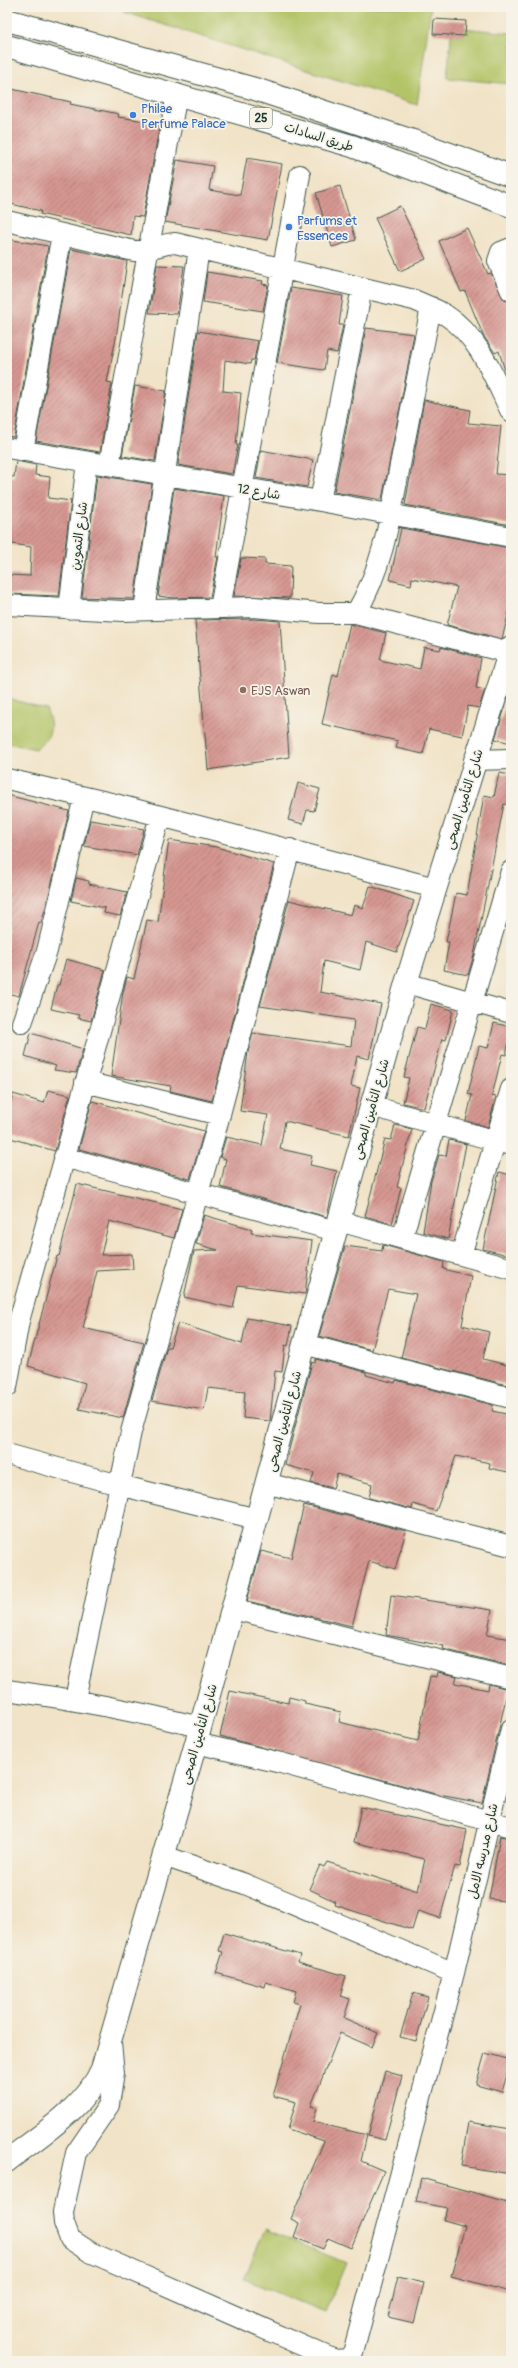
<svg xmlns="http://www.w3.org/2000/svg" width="518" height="2368" viewBox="0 0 518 2368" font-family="Pangolin,'Playpen Sans Arabic',sans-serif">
<defs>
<pattern id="building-hatch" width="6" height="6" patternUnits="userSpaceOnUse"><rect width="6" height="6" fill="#d69691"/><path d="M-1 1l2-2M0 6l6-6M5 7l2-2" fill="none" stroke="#ad7c77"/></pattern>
</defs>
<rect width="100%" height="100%" fill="#f7f3e8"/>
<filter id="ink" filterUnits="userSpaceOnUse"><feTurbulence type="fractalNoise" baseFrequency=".025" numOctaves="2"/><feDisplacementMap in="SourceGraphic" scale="8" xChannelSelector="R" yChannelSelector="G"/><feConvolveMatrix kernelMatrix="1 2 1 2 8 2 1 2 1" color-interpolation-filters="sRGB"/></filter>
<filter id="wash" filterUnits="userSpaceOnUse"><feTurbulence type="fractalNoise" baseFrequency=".012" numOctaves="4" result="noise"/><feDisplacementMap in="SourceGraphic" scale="16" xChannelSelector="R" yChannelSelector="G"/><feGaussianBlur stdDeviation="0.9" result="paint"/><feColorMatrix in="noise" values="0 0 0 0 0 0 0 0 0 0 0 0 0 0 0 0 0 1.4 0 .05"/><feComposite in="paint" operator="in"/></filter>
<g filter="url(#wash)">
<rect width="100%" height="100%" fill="#f1e3c7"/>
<path fill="#b3c467" stroke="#69804e" d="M125,7H431L417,105L124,12Z
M452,27L511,33V84L447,78Z
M7,698L46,709C54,728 52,736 36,749L7,743Z
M265,2229L346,2263L325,2313L244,2279Z"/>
<g id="blocks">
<path fill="url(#building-hatch)" d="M434,19L466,21L465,36L433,34Z
M7,88L71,102L70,104L119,114L118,117L160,123L143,217L133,216L131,235L40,214L41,211L7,203Z
M247,158L282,164L268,240L165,222L177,160L213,166L209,190L240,195Z
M340,186L356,240L332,247L316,193Z
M400,206L426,259L400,271L375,218Z
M467,228L488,274L491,273L504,300L511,302V377L507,378L506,374L499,351L495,353L483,335L465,291L461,292L439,241Z
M7,239L48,246L14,437L7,436Z
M71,249L127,261L116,338L107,382L112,383L100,452L36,441Z
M157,265L184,266L177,314L149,313Z
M207,272L263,281L262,284L268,285L263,311L203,302Z
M291,288L343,296L339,325H343L337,353L327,351L324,370L277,363Z
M366,328L414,334L382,500L334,492Z
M198,331L258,341L254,360H251L250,364L225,360L223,391L241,393L236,445H238L232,474L178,465Z
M135,386L166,391L155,461L122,456Z
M424,400L470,410L468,423L501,426L496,474L511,475V525L405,505Z
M261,450L313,460L307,487L256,478Z
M16,461L36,465L35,475L50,477L48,498L71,501L59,596L7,594V575L30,576L31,547L7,543V476L14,477Z
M97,475L152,484L134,599L82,597Z
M174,488L224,496L216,557H218L210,597L174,598L158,596Z
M401,528L511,548V604L502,639L447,625L457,587L412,578L411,585L390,580Z
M241,558L265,559V564L291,566L290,598L234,596Z
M254,619L280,621L289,757L208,770L195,620Z
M350,624L386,633L380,660L420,669L424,647L440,650L441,647L481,658L476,688L485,690L479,708L468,706L462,736L429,729L423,754L396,748L398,741L322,724L333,674L338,676Z
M509,695H511V743L495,739Z
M499,773L511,775V805L504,804L474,955L468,975L444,970L449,942H446L456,893L467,895L484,795L494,797Z
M298,783L320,789L314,811L307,810L303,824L288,820Z
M7,795L69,811L47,903L41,923L39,922L19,996L7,993Z
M90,820L144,829L137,855L84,846Z
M169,840L216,847L274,864L212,1101L170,1091L171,1086L111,1076L123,992L127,977L134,979L147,920L158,922Z
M76,878L89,881V884L127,892L120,916L104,913L105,908L71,901Z
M370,886L414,901L397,952L366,942L360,970L324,961L320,992L381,1004L369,1059L357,1056L351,1086L360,1088L349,1136L285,1121L280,1149L312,1156L310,1165L337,1171L327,1217L220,1187L226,1159L220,1157L226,1137L262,1145L268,1115L240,1111L248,1052L253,1033L351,1046L354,1020L260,1006L289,900L351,915L354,905L363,908Z
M66,959L105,970L91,1021L78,1018L79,1015L51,1009L57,985H59Z
M431,1004L453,1010L446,1040L442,1039L424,1108L403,1103L409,1078L404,1077L417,1027L425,1029Z
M494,1023L511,1027V1031L506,1055L502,1054L492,1096L496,1097L488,1127L466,1121L472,1095L468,1094L479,1046L488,1048Z
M31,1033L83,1049L76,1073L54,1070L56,1066L25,1056Z
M48,1090L70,1095L55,1151L7,1137V1113L13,1094L44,1103Z
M92,1101L204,1131L190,1179L79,1149Z
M395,1125L412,1129L397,1187L401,1188L392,1224L365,1216L385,1139L391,1140Z
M449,1140L466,1144L448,1239L423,1232L431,1181L439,1155L446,1156Z
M499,1172L511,1175V1239L508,1255L483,1249Z
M77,1184L182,1209L174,1238L109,1221L101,1255L132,1254L133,1269L97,1271L83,1328L144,1342L123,1418L79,1409L85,1383L28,1366L57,1256H59Z
M204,1215L252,1229L251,1233L312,1241L305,1294L238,1285L233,1308L184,1297L194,1251L218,1250L196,1244Z
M383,1245L444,1262L443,1269L471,1276L462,1325L489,1332L483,1359L511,1366V1386L401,1358L416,1294L388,1289L372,1350L319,1336L345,1246L382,1251Z
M247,1318L292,1326L288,1346L285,1345L282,1372L275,1371L270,1421L243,1418L245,1392L208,1388L204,1410L152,1401L167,1347H170L178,1323L242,1344Z
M316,1359L366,1372V1375L395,1383L396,1380L493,1405L492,1411L511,1415V1456L508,1472L489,1468L490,1463L456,1456L436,1511L413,1504L412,1509L369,1498L372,1484L337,1474L333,1488L311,1483L314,1473L285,1465L312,1362L315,1363Z
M304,1505L406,1531L395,1569L369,1561L352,1626L247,1601L261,1551L291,1558Z
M391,1595L492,1610L487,1635L511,1639V1666L443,1649L444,1646L386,1635Z
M438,1672L457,1676L455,1683L488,1690L489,1684L508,1689L482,1803L439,1795L220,1736L230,1691L288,1703L289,1697L305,1701V1704L341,1712L339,1722L418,1741L430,1676L437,1677Z
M361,1807L467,1830L460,1867L455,1866L440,1918L418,1911L412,1930L335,1905L336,1902L309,1889L320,1865L324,1867L327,1862L418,1891L425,1859L354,1842Z
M500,1836L511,1838V1902L489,1899Z
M224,1933L300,1955L298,1962L346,1976L340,1996L350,1999L344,2018L378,2033L372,2047L340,2033L311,2106L317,2108L313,2122L367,2135L361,2161L384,2171L351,2248L328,2238L323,2249L294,2237L299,2223L291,2219L324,2141L288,2129L296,2102L273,2096L300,2004L293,2002L296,1991L266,1982L265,1987L216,1973L223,1952L219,1951Z
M413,1993L428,1997L416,2041L400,2037Z
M485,2053L511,2060L502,2092L476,2085Z
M385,2071L402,2076L385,2140L368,2136Z
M468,2122L511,2129V2174L461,2166Z
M421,2178L511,2203V2273L506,2291L451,2276L465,2226L444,2220L447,2208L416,2202Z
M398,2277L424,2283L414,2323L388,2317Z"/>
</g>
</g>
<g filter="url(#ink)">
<use href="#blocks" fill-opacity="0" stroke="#3e564a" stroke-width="1"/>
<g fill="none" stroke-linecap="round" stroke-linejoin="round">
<defs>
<path id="minor" d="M7,221L134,251C149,251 160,244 175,243L414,300C425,305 437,309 447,316C479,336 495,380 511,412
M511,248L501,252L498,261L511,291
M7,448L320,501L511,537
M23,451L62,234
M109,465L177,94
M320,501L362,288
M7,605L123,611L254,607L319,613H356C384,566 391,512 401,460C411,409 421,358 431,307
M220,608L300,175
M69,609L87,462
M144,610L199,249
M356,613L509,653
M474,760L511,759
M7,779L111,803L435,888
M406,983L511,1013
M22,1023L47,951L84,797
M85,1082L220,1115
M371,1106L511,1145
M64,1157L336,1231
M339,1221L511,1269
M402,1238L511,871
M461,1255L511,1089
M304,1344L511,1398
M7,1387L19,1321L160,816
M7,1454L119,1485L257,1519
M266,1483L511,1546
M233,1609L511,1678
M7,1690C72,1699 136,1711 200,1727
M75,1699L131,1432L215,1133L290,849
M196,1743L281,1763L511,1827
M164,1856L245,1884L454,1973
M111,2043L114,2073L109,2105L76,2153L63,2212L64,2223L70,2239L90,2252L335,2360L347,2359L353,2353L454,1973L511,1729"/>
<path id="tertiary" d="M7,2161C40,2135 85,2108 102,2069L196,1743L304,1344L406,983L511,647"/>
<path id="primary" d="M7,20L255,89L428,146L511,176
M7,46L352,146L511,206"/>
</defs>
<use href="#minor" stroke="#3e564a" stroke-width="22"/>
<use href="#tertiary" stroke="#3e564a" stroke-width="24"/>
<use href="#primary" stroke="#3e564a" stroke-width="24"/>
<use href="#minor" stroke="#fff" stroke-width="20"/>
<use href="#tertiary" stroke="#fff" stroke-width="22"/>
<use href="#primary" stroke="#fff" stroke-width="22"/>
</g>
</g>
<g fill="#3f7fe0" stroke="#f7f3e8" stroke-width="1.5">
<circle cx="133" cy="115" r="4"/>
<circle cx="289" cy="227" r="4"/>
</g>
<circle fill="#8d6e63" stroke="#f7f3e8" stroke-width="1.5" cx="243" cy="690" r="4"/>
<g text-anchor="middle" stroke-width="3.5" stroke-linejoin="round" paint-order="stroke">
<rect fill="#f7f3e8" stroke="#60746a" stroke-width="1" x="250" y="108" width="22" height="20" rx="3"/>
<g font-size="12" font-weight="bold" fill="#1f3d34">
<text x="261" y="122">25</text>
</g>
<g font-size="13" fill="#366cbe" stroke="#f7f3e8" text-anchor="start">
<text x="141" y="113">Philae<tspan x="141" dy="15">Perfume Palace</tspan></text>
<text x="297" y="225">Parfums et<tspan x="297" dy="15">Essences</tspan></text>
</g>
<g font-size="13" fill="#1f3d34" stroke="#f7f3e8">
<text transform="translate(319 136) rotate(17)" y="5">طريق السادات</text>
<text transform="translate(259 491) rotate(9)" y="5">شارع 12</text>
<text transform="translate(78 536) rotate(-83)" y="5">شارع التموين</text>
<text transform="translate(463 799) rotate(-73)" y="5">شارع التأمين الصحى</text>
<text transform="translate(370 1109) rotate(-74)" y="5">شارع التأمين الصحى</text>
<text transform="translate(283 1421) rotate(-75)" y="5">شارع التأمين الصحى</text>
<text transform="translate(198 1734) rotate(-74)" y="5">شارع التأمين الصحى</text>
<text transform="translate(482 1851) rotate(-77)" y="5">شارع مدرسه الامل</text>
</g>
<g font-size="13" fill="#785e54" stroke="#f7f3e8" text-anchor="start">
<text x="251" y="695">EJS Aswan</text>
</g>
</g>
<rect width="518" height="2368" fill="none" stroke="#f7f3e8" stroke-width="24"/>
</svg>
